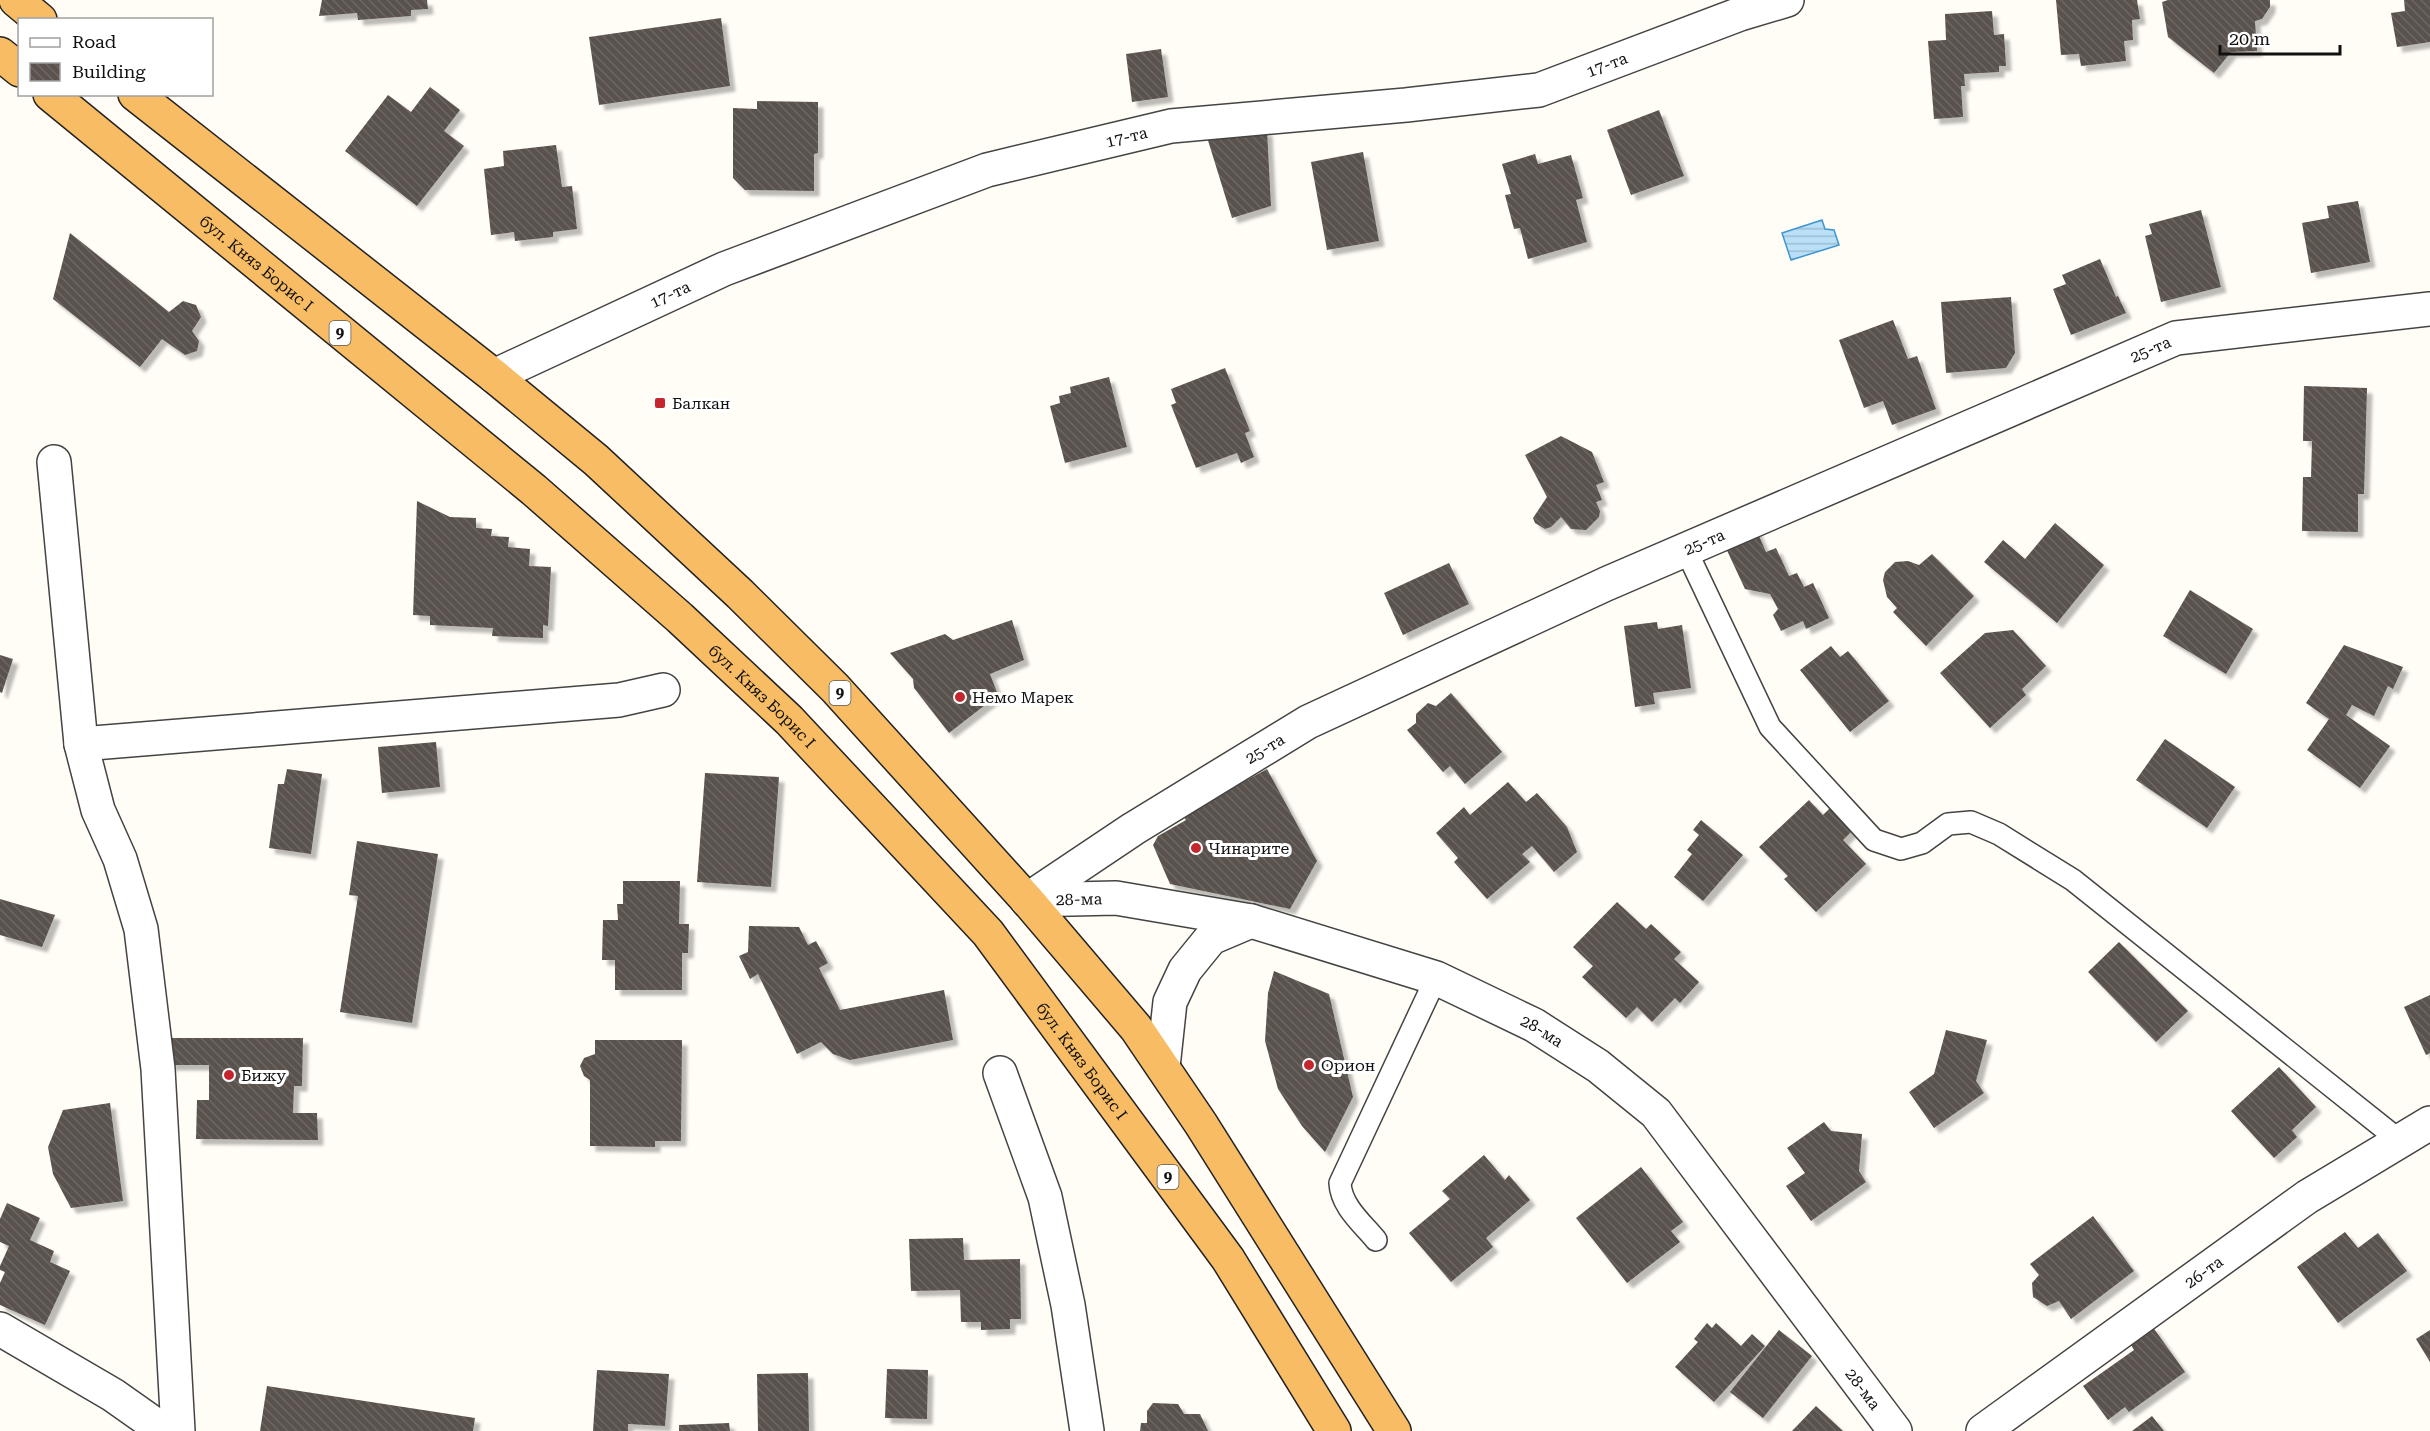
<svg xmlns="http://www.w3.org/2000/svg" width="2430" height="1431" viewBox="0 0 2430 1431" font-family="'Roboto Serif',serif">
<defs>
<pattern id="water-rules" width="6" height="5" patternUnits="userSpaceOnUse" patternTransform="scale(1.5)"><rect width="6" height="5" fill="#b9e0f7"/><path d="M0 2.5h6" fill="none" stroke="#9ebfd3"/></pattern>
<pattern id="building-back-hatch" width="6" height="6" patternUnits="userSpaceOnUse" patternTransform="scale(1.5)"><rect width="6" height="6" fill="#5a524d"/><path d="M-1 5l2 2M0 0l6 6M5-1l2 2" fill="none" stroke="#6d6662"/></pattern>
<filter id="shadow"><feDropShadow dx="5.5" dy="5.5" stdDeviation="1.5" flood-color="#0004"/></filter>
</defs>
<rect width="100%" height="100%" fill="#fffdf5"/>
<path fill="url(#water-rules)" stroke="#3f96cf" stroke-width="1.5" d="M1822,220L1825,229L1834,230L1839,245L1791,260L1782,233Z"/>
<path fill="url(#building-back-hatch)" filter="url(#shadow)" d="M322,0H427L428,9L411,10V16L358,20L357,13L319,16Z
M2056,0H2137L2140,19L2132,20L2133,40L2124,41L2126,61L2081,66L2079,54L2061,55Z
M2168,0H2270V7L2262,19L2255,21L2257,51L2231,52L2214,73L2168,37L2162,2Z
M2404,0H2430V42L2397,47L2391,13L2405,11Z
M1992,11L1994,35L2004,34L2006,66H1999V72L1964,74L1965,86H1961L1963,117L1934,119L1928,41L1946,40L1945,14Z
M721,18L730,86L599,105L589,37Z
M1161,49L1168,97L1132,102L1126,54Z
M430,87L460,110L444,131L464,146L417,206L345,151L388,95L411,112Z
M757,101L818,102V153L814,154V191L745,190L733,178V108L757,109Z
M1659,110L1684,176L1631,195L1607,130Z
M1267,130L1271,206L1232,218L1206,134Z
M556,145L562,187L572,186L577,229L553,232V237L515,241L514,232L491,235L484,169L504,166L503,151Z
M1363,152L1379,241L1327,250L1311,162Z
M1535,154L1538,164L1571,155L1583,198L1576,200L1587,242L1528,259L1520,228L1514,229L1505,195L1511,194L1502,164Z
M2358,201L2370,262L2311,273L2302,223L2329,218L2327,206Z
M2201,210L2221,287L2161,302L2145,236L2152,234L2149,224Z
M70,233L169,312L183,301L196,305L201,317L192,331L199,341L197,351L185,355L162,339L140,367L53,299Z
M2100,259L2116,297L2118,296L2126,313L2071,335L2053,289L2066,284L2062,275Z
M2011,297L2015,353L2006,368L1946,373L1941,302Z
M1893,320L1908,359L1917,356L1936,409L1892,425L1883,401L1864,408L1839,340Z
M1225,368L1250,431L1245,433L1254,457L1241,463L1237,453L1196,468L1171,405L1176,403L1171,389Z
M1109,377L1127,447L1065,463L1050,406L1060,403L1059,396L1071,393L1070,387Z
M2304,386L2367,388L2364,494H2358V532L2302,531L2303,477H2311L2312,441H2303Z
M1561,436L1592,452L1604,482L1596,485L1602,500L1596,502L1600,511L1599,517L1586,530L1571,529L1561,517L1551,527L1545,529L1535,523L1533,518L1547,497L1525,455Z
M417,501L450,517L476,518V528L492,529L491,536L509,537L508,547L530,549L529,566L551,567L548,626L543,625V638L492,636L493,628L430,625V616L413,615Z
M2055,523L2104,565L2057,623L1984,562L2003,540L2025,559Z
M1756,529L1766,552L1776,548L1789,576L1797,573L1804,587L1813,583L1829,618L1806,629L1803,621L1781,631L1773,615L1778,609L1770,594L1745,589L1724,544Z
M1932,554L1974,596L1926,646L1893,612L1897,608L1887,597L1883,580L1885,572L1895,562L1908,561L1919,565Z
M1449,563L1469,604L1403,635L1384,593Z
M2190,590L2253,629L2226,674L2163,636Z
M1012,620L1024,660L990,674L998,695L949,733L914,688L913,679L890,653L945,634L953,640Z
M1657,622L1658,629L1682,625L1691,688L1653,693L1655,704L1635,707L1624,626Z
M2013,630L2046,666L2022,689L2026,695L1990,728L1940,673L1985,633Z
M2344,645L2403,667L2393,689L2388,686L2374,716L2352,705L2346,715L2390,746L2360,788L2307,750L2329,719L2306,703Z
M1831,646L1840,657L1848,651L1889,701L1850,732L1800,670Z
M0,655L13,659L2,693L0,692Z
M1451,693L1502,752L1465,784L1450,766L1443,772L1407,730L1416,723V714L1428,703L1436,706Z
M2165,739L2235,787L2207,828L2136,780Z
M436,742L440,787L382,793L378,747Z
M287,769L322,774L311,854L269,848L278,784H284Z
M1267,769L1317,861L1290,909L1170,884L1153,845L1158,836L1186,820L1183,815Z
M705,773L779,777L771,887L697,882Z
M1508,782L1526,802L1537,793L1567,827L1577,852L1554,872L1532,846L1522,854L1530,862L1487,899L1454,862L1458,858L1436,833L1464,807L1470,815Z
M1809,800L1823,815L1831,807L1853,830L1843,840L1866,864L1816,912L1784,879L1788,876L1759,847Z
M1701,820L1743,855L1703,901L1674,877L1692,854L1687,850L1699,835L1693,830Z
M357,841L438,854L412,1023L340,1012L358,896L349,895Z
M623,881H680L679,924H689L688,953H682V990H615V960H602L603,920H618L617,904H623Z
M0,899L55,915L42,947L0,935Z
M1617,902L1646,929L1651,924L1681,952L1674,959L1699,982L1680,1003L1675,998L1652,1022L1637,1007L1626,1018L1582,977L1593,966L1573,947Z
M749,926L799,927L808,945L816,941L828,963L819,968L840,1010L944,990L953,1040L850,1060L833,1054L821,1042L797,1054L758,974L750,979L739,956L748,952Z
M2119,942L2188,1011L2156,1042L2088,972Z
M1274,971L1329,994L1353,1097L1325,1152L1302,1126L1278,1089L1265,1041L1268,993Z
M2430,995V1053L2426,1055L2404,1007Z
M1946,1030L1987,1040L1976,1081L1984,1093L1934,1128L1909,1092L1934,1074Z
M170,1038H303L302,1086H294L293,1113H317L318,1140L196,1139L197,1100H209V1065H169Z
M595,1040H682L681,1141H655V1147L590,1146V1080L584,1076L580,1066L584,1058L595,1054Z
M2279,1067L2316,1107L2292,1130L2297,1137L2274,1158L2231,1111Z
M110,1103L123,1201L71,1208L53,1174L48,1147L63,1110Z
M1824,1122L1831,1131L1862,1134L1859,1171L1866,1182L1811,1221L1786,1186L1805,1173L1787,1148Z
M1484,1155L1505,1180L1509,1175L1530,1200L1486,1238L1493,1247L1451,1282L1409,1233L1450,1199L1442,1191Z
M1641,1167L1683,1222L1671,1231L1680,1242L1627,1283L1576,1218Z
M7,1203L40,1218L30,1240L54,1251L50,1262L70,1271L45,1325L0,1305V1283L5,1272L0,1270V1266L9,1246L0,1242V1219Z
M2093,1216L2134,1271L2071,1319L2059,1301L2047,1306L2033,1297L2032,1283L2039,1275L2030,1264Z
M2345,1232L2358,1248L2378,1233L2407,1271L2338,1323L2297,1267Z
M963,1238L964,1260L1020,1259L1021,1319H1010V1329L981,1330V1322H961L960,1290L911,1291L909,1239Z
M1707,1323L1712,1328L1716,1323L1741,1346L1752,1334L1765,1346L1714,1402L1675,1367L1698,1342L1694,1339Z
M2152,1326L2185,1372L2129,1412L2125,1407L2108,1420L2083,1386L2134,1350L2130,1343Z
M1779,1330L1812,1356L1763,1418L1730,1392Z
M2430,1330V1362L2416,1339Z
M887,1369L928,1370L927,1419L885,1418Z
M597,1370L669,1374L665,1426L628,1424V1431H593Z
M808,1373L809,1431H758L757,1374Z
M267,1386L475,1418L473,1431H260Z
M1153,1403L1178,1404L1184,1414H1200L1208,1431H1140L1141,1423H1147V1411Z
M1816,1406L1843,1431H1792Z
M2152,1416L2164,1431H2132Z
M729,1423L730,1431H679V1425Z"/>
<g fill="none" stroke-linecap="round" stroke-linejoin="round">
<defs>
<path id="service" d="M1686,550L1770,727L1874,840L1901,849L1922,843L1948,824L1971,822L1999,834L2073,880L2400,1141
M1376,1240C1362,1223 1341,1206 1340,1183L1436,978"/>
<g id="minor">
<path id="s1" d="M494,376L724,269L987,170L1171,126L1406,105L1539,90L1740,14L1787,0"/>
<path d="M54,462L81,744L98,810L120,859L141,929L158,1069L178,1431"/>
<path d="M81,744L619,700L663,690"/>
<path id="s2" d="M1027,900L1133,829L1308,722L1606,584L2176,338L2430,309"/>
<path id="s3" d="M1027,900L1116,898L1251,921L1436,978L1534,1025L1598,1066L1656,1113L1895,1431"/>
<path d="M1163,1067L1170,1002L1185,970L1211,938L1251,921"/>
<path d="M1000,1073L1045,1197L1068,1305L1087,1431"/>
<path d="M0,1329L113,1395L164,1431"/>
<path id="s4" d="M1983,1431L2307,1197L2430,1123"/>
</g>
<g id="trunk">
<path d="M16,0L40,20"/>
<path d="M0,54L20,70"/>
<path id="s5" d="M50,94L534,490L680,618L789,720L988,933L1228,1259L1334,1431"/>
<path d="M135,94L494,376L596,460L740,594L835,688L1027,900L1136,1028L1201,1124L1394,1431"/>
</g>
</defs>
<use href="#service" stroke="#444" stroke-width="24"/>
<use href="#minor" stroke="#444" stroke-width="36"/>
<use href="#trunk" stroke="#222" stroke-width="36"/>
<use href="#service" stroke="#fff" stroke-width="21"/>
<use href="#minor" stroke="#fff" stroke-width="33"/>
<use href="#trunk" stroke="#f7bc64" stroke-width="33"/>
</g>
<g fill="#c4262e" stroke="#fff" stroke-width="2">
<rect x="654" y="397" width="12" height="12" rx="3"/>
<circle cx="960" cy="697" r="6"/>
<circle cx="1196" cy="848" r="6"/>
<circle cx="1309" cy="1065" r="6"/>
<circle cx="229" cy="1075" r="6"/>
</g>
<g text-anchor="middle" stroke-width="6" stroke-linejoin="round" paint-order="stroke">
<g fill="#fff" stroke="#585858" stroke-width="1.5">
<rect x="329.5" y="321" width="21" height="24" rx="4.5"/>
<rect x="829.5" y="681" width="21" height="24" rx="4.5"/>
<rect x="1157.5" y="1165" width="21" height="24" rx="4.5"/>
</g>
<g font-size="15" font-weight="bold" fill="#111">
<text x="340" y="338">9</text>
<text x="840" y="698">9</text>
<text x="1168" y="1182">9</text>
</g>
<g font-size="16" fill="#111" stroke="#fff">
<text dy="6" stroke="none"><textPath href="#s1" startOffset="1166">17-та</textPath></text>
<text dy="6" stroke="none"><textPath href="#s1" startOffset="678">17-та</textPath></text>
<text dy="6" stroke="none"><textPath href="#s5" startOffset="267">бул. Княз Борис I</textPath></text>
<text dy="6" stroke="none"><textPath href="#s1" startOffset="194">17-та</textPath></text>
<text dy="6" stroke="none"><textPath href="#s2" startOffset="1254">25-та</textPath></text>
<text dy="6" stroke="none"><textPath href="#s2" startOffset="768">25-та</textPath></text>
<text dy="6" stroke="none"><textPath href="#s5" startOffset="933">бул. Княз Борис I</textPath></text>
<text dy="6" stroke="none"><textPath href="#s2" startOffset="282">25-та</textPath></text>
<text dy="6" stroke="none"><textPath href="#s3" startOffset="52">28-ма</textPath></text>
<text dy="6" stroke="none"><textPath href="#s3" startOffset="538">28-ма</textPath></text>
<text dy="6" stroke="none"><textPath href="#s5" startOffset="1419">бул. Княз Борис I</textPath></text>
<text dy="6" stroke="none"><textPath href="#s4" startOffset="272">26-та</textPath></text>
<text dy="6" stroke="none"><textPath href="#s3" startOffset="1024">28-ма</textPath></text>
</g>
<g font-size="16" fill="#111" stroke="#fff" text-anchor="start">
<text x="672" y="409">Балкан</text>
<text x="972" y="703">Немо Марек</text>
<text x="1208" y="854">Чинарите</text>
<text x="1321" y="1071">Орион</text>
<text x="241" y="1081">Бижу</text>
</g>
</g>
<rect x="18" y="18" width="195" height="78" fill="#ffffff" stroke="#a0a0a0" stroke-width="1.5"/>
<rect x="30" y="38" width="30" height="9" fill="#ffffff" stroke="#a0a0a0" stroke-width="1.5"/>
<text x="72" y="48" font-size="18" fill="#111111">Road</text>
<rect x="30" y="63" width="30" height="18" fill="url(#building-back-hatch)" stroke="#a0a0a0" stroke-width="1.5"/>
<text x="72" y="78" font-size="18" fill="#111111">Building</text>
<path d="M2220 45v9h120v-9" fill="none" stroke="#111111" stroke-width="3"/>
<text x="2229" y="45" font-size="18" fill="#111111" stroke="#ffffff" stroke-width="4.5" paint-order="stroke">20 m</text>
</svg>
